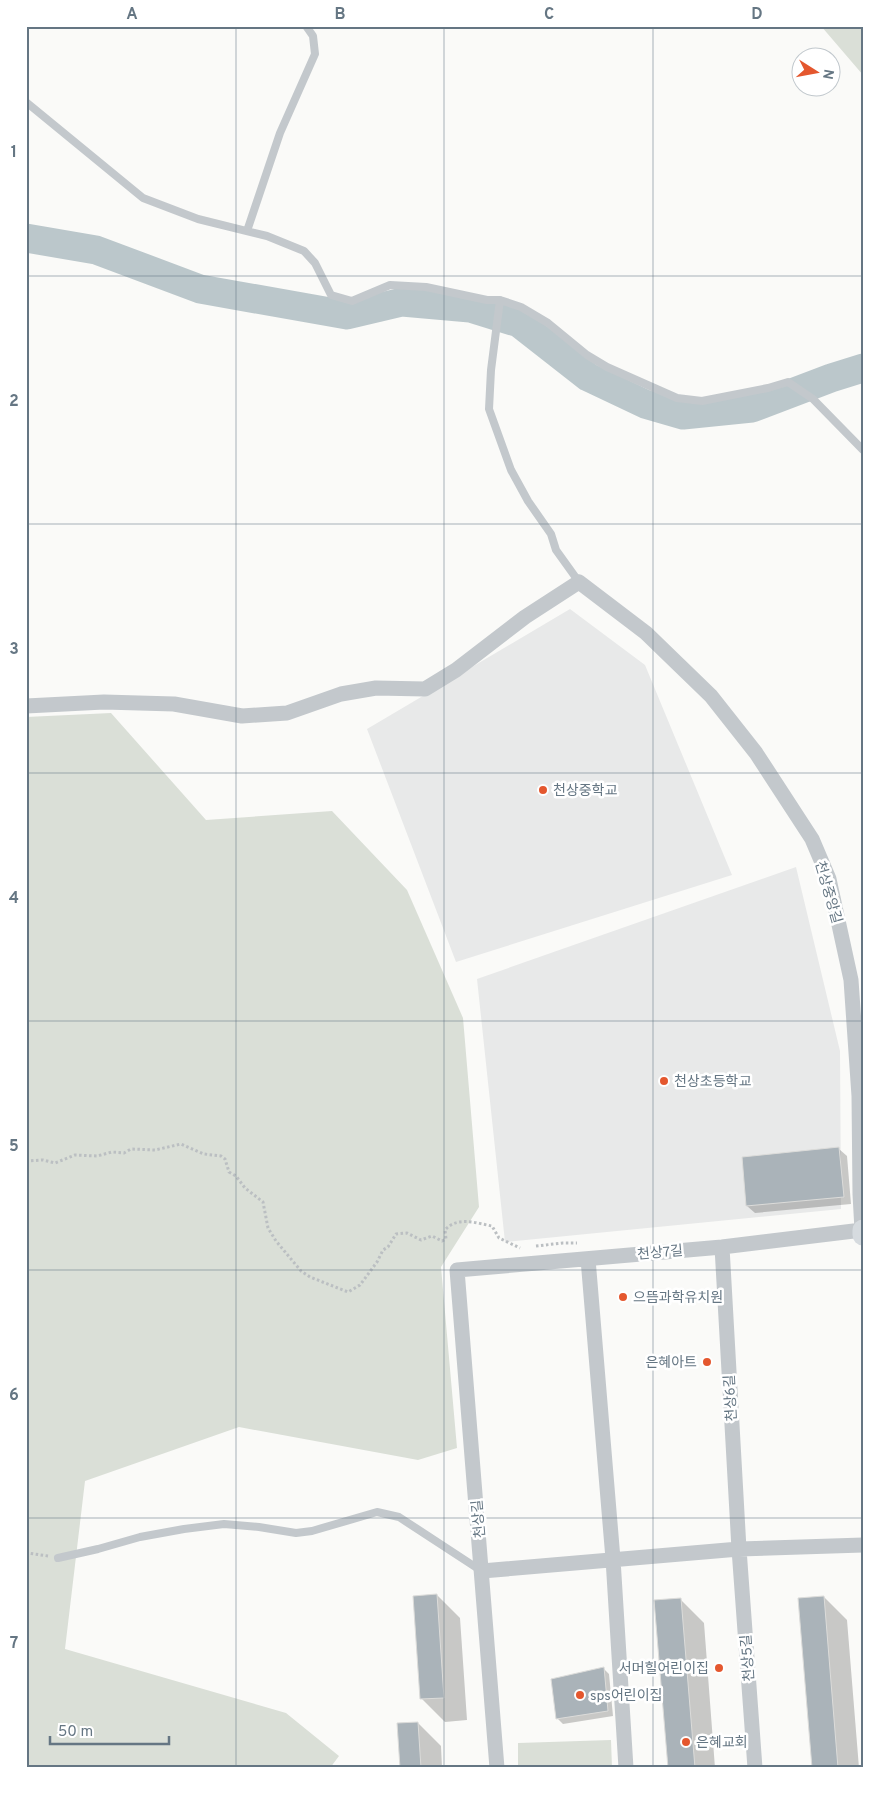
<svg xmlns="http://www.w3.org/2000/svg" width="889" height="1794" viewBox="0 0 889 1794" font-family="Overpass,'Noto Sans KR',sans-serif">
<rect width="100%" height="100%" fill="#fafaf8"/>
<path fill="#e8e9e9" d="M570,609L645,665L732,875L456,962L367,729Z
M796,867L840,1051L841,1209L505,1242L477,979Z"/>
<path fill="#dadfd7" d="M821,26H863V75Z
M111,713L206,820L332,811L407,890L463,1018L479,1207L441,1267L457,1448L418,1460L239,1427L85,1481L65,1649L286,1713L339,1756L330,1768H26V717Z
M611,1740L612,1768H518V1743Z"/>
<path fill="#0003" d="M839,1149L847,1156L851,1204L755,1213L747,1206Z
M437,1595L460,1618L467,1720L445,1722L422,1699Z
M824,1597L847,1620L859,1768H813Z
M681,1600L704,1623L715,1768H669Z
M603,1668L609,1674L613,1716L563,1724L557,1718Z
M418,1723L441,1746L442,1768H401Z"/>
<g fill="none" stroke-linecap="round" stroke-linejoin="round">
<path stroke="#bbc7cb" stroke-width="29" d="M26,238L96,250L200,289L347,315L402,302L470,308L519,323L588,377L645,404L683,415L752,408L831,378L863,368"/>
</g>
<path fill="#aab3b9" stroke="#dcdcda" d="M839,1147L844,1197L746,1206L742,1157Z
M437,1594L444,1698L420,1699L413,1596Z
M824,1596L838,1768H812L798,1598Z
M681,1598L695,1768H668L654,1600Z
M604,1667L608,1711L556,1719L551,1679Z
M418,1722L421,1768H400L397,1723Z"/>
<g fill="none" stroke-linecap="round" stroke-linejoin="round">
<path stroke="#bbbfc2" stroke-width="3" stroke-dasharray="2.5 2.5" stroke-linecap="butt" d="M26,1161L43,1160L55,1163L75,1155L97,1156L112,1152L124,1153L131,1149L155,1150L181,1144L204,1154L221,1156L225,1159L229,1172L236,1176L245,1188L263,1202L268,1228L276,1241L301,1271L310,1277L348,1292L360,1285L377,1262L383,1250L388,1247L396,1234L407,1233L421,1240L432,1236L442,1241L446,1239L445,1230C457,1216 476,1223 492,1226L499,1238L520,1248
M536,1246L563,1243H577
M26,1554L28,1553L48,1556"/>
<path stroke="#c3c8cc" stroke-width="8" d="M26,102L143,198L198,219L267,236L304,251L315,263L331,295L352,301L390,285L426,287L487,300H500L491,370L489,409L511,470L528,501L551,534L556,550L579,582
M247,231L280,133L315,54L313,36L306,26
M500,300L521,307L548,323L587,355L607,367L677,398L702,401L768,388L788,382L813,399L863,450
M58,1558L98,1549L140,1537L184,1529L224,1524L259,1527L296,1533L312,1531L377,1512L399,1517L480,1570"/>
<path stroke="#c3c8cc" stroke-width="15" d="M26,706L104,702L174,704L242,716L287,713L341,694L376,688L425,689L456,670L525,617L579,582L646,633L711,696L756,753L812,839L829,879L851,980L859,1096L860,1194L862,1230L722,1247L457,1270L497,1768
M722,1247L739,1549L755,1768
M588,1259L613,1559L626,1768
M482,1571L739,1549L863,1545"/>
<path stroke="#d6dbdf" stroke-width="21" d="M863,1230V1235"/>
</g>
<path fill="none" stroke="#657683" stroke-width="1" stroke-opacity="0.55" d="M236,26V1768M444,26V1768M653,26V1768M26,276H863M26,524H863M26,773H863M26,1021H863M26,1270H863M26,1518H863"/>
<g fill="#e4572e" stroke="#fff" stroke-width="2">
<circle cx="543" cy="790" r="5"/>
<circle cx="664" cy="1081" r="5"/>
<circle cx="623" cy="1297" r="5"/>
<circle cx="707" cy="1362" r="5"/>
<circle cx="719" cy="1668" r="5"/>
<circle cx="580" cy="1695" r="5"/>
<circle cx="686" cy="1742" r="5"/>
</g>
<g text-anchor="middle" stroke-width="5" stroke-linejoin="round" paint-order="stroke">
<g font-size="14" fill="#657683" stroke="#fff" text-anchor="start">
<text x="553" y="795">천상중학교</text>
<text x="674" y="1086">천상초등학교</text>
<text x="633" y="1302">으뜸과학유치원</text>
<text x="697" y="1367" text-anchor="end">은혜아트</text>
<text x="709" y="1673" text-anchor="end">서머힐어린이집</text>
<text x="590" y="1700">sps어린이집</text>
<text x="696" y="1747">은혜교회</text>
</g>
<g font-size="14" fill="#657683" stroke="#fff">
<text transform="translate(829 892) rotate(74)" y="5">천상중앙길</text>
<text transform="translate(660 1252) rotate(-5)" y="5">천상7길</text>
<text transform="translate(730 1398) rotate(-93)" y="5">천상6길</text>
<text transform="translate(478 1519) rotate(-95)" y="5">천상길</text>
<text transform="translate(747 1658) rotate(-94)" y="5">천상5길</text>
</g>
</g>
<rect width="889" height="1794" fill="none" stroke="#ffffff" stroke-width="55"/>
<g transform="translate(816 72) rotate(101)"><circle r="24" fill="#ffffff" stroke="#c1c8cd"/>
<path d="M0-4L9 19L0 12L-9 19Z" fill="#e4572e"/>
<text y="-8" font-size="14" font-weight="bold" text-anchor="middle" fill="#657683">N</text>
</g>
<path d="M50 1736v8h119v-8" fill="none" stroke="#657683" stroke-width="2.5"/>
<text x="58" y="1736" font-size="15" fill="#657683" stroke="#ffffff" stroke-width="4" paint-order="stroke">50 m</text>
<rect x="28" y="28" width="834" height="1738" fill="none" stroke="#657683" stroke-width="2"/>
<g font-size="16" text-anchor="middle" font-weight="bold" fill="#657683">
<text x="132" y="19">A</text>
<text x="340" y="19">B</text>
<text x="549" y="19">C</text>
<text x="757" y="19">D</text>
<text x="14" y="157">1</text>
<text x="14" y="406">2</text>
<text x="14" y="654">3</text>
<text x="14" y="903">4</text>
<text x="14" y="1151">5</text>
<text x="14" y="1400">6</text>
<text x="14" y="1648">7</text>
</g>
</svg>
